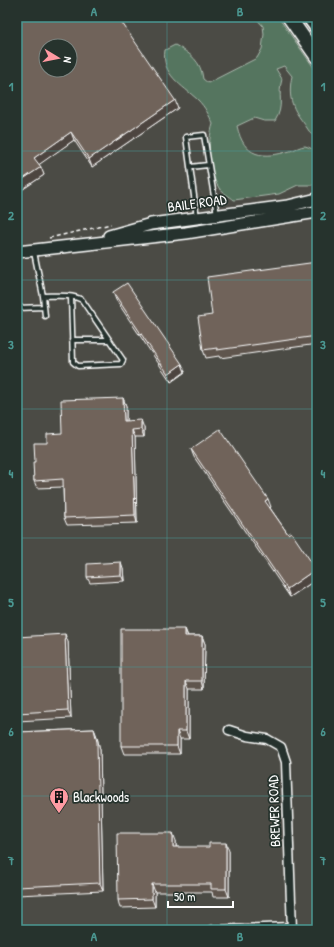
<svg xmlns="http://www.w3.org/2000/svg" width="334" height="947" viewBox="0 0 334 947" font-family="'Patrick Hand',sans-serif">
<rect width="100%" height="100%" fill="#3c413a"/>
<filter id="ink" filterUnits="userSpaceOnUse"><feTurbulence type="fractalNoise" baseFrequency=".025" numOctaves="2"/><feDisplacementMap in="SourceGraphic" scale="8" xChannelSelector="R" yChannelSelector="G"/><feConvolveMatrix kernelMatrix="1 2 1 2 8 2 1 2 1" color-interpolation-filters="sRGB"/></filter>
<g filter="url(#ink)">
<path fill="#4b4b44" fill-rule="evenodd" d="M17,17H317V930H17ZM46,46H70V70H46Z"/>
<path fill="#54745e" stroke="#aabaae" d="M255,17H278L317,72V139C310,134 308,129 303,122C291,107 288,95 292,76L284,66L276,69L282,79C277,96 285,105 275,121H264L254,118L237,126C244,158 263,159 290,151C294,150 301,146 305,146C309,147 314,150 317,151V185H298L279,194L234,200C230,196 222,193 219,188C208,171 207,143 213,124C209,115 205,107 198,100C182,85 161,75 165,50L175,45C191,54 201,61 203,79L208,83L257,58L262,49L264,34L263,26Z"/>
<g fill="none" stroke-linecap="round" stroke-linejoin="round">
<defs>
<path id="lane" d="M190,167L208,165
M197,218L186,137L204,135L217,215
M34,252L43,296L45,316
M43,296C55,296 72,294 82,300L123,360L121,364L78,366L73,362L71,297
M17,308L44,307
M72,340H109"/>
<path id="street" d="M229,730L247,736L267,739L281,747L286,762L292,930
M212,930L292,927"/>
<path id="secondary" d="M109,236L151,224L288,206L317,199
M17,252L186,233L317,212"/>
<path id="primary" d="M289,17L317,57
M309,17L317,28"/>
</defs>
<use href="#lane" stroke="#fff" stroke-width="7"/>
<use href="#street" stroke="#fff" stroke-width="11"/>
<use href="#secondary" stroke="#fff" stroke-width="14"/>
<use href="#primary" stroke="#fff" stroke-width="16"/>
<path stroke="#fff" stroke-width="1.5" stroke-dasharray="4 3" stroke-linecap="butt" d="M49,238L111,224"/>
<use href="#lane" stroke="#26332d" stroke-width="4"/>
<use href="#street" stroke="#26332d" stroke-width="8"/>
<use href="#secondary" stroke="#26332d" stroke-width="11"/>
<use href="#primary" stroke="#26332d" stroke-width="13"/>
</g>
<path fill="#5f554d" stroke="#fff" d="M17,17L178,108L92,167L74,140L39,164L44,175L17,193Z
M317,262V344L220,358L219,356L206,358L203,350L212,315Z
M113,292L182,364L185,372L171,382L116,300Z
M123,398L126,406V421L144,428V437H135L137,523L67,525L64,518L63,487L37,488L34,481L35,462L62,433Z
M191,449L271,507L270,508L288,534L317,570V579L290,597L194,457Z
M123,568L124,581L90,583L87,577Z
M185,629L188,636H202L205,644L204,689H189V739H180V754H124L121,746Z
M17,637L68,642L71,718L17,721Z
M94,729L97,737L100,750L103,891L17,895V732Z
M176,841V847L229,851V897H213L212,892H155V907L120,908L118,900Z"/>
<path fill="#4e453f" stroke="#fff" d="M175,100L178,108L92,167L89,159Z
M71,132L74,140L37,166L34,158Z
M41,167L44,175L17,193V183Z
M182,364L185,372L171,382L168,374Z
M123,398L126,406V429L124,421Z
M141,420L144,428V437L141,429Z
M132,430L135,437L137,523L135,515Z
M268,499L271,507L268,509L265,501Z
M121,562L123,568L124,581L121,575Z
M316,569L317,579L290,597L287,589Z
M185,629L188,637L185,636Z
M65,634L68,642L71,718L68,710Z
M202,636L205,644L204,689L202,681Z
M186,681L189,689V739L186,731Z
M94,729L97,737L100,750L103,891L100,883Z
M177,731L180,739V754L177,746Z
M173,833L176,841V855L173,847Z
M226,843L229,851V897L226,889Z
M152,884L155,892V907L152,899Z"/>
<path fill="#6f635a" stroke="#fff" fill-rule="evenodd" d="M17,17H118L175,100L89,159L71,132L34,158L41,167L17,183V91H18L17,89ZM46,46H70V70H46Z
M317,262V336L217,350V348L203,350L198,317L212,315L207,277Z
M127,283L182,364L168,374L113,292Z
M123,398L124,421L141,420V429L132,430L135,515L64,518L63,479L34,481L33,462H35L34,443H47V434L62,433L61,400Z
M220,429L268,499L265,501L288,534L291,532L316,569L287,589L191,449Z
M121,562V575L87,577V564Z
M121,629H185V636H202V681H186V731H177V746H121Z
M65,634L68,710L17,713V637Z
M94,729L97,742L100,883L17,887V732Z
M117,833H173V847H209V843H226V889H211V884H152V899L118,900Z"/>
</g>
<path fill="none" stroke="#4b9892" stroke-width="1" stroke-opacity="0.55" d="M167,17V930M17,151H317M17,280H317M17,409H317M17,538H317M17,667H317M17,796H317"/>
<defs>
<symbol id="building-pin" viewBox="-11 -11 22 30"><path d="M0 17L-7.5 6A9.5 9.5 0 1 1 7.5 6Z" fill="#ff9aa2" stroke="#26332d"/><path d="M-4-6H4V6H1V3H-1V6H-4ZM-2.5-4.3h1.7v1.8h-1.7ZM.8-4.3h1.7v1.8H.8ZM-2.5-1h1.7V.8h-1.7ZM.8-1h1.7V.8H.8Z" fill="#111"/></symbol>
</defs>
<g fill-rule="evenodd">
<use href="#building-pin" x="48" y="786" width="22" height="30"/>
</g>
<g text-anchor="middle" stroke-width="3.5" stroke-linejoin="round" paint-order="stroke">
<g font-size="14" fill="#fff" stroke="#26332d">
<text transform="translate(197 203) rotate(-8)" y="5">BAILE ROAD</text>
<text transform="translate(274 811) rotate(-92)" y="5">BREWER ROAD</text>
</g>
<g font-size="14" fill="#fff" stroke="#26332d" text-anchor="start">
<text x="73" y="802">Blackwoods</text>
</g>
</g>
<rect width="334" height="947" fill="none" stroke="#26332d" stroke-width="44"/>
<g transform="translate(58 58) rotate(100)"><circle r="19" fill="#26332d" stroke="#7d8581"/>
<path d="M0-3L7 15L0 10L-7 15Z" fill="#ff9aa2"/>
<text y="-6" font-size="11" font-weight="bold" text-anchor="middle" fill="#ffffff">N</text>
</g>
<path d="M168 901v6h65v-6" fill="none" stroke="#ffffff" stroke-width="2"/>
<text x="174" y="901" font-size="12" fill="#ffffff" stroke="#26332d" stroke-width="3" paint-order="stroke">50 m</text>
<rect x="22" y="22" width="290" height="903" fill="none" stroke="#4b9892" stroke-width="1.5"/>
<g font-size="13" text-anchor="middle" font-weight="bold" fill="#4b9892">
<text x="94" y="16">A</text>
<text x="240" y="16">B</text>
<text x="11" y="91">1</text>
<text x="323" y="91">1</text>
<text x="11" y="220">2</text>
<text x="323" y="220">2</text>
<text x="11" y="349">3</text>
<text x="323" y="349">3</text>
<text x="11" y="478">4</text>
<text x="323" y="478">4</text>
<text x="11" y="607">5</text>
<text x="323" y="607">5</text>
<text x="11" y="736">6</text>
<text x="323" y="736">6</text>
<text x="11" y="865">7</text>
<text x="323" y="865">7</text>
<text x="94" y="941">A</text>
<text x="240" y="941">B</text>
</g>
</svg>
